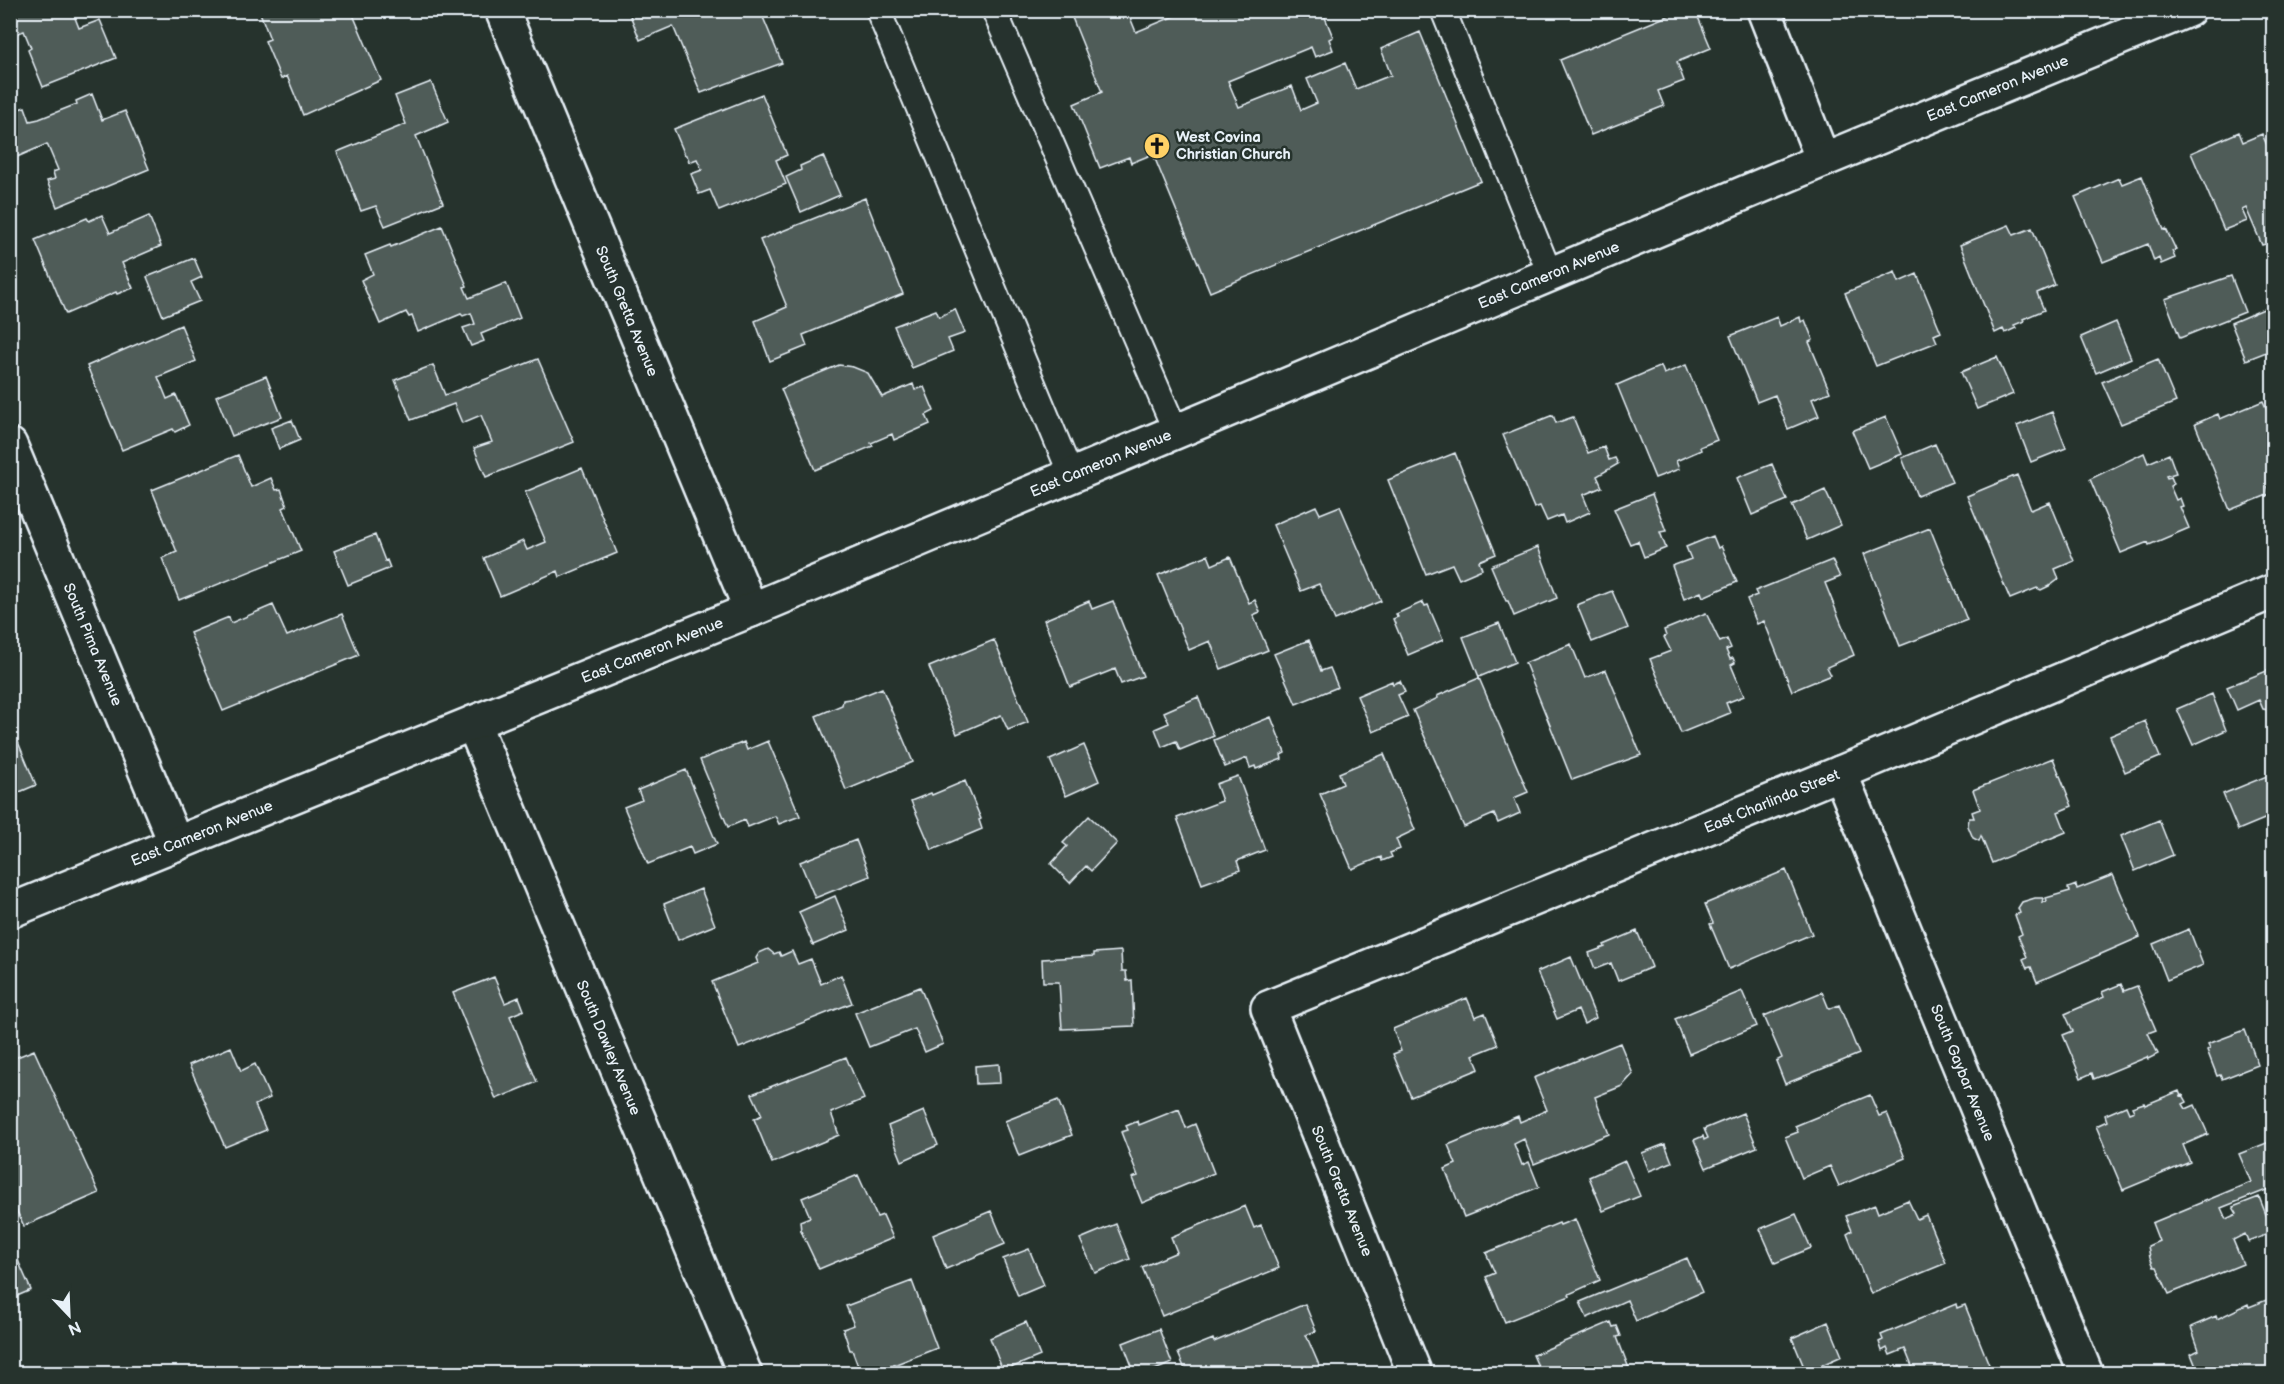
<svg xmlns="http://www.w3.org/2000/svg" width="2284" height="1384" viewBox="0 0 2284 1384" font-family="'Balsamiq Sans',sans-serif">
<rect width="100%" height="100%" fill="#26332d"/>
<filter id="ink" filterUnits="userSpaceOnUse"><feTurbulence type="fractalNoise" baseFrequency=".0167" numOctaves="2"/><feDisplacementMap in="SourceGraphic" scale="12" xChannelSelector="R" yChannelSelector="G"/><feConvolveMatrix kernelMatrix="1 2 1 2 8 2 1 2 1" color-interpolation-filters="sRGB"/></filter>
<g filter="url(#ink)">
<path fill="#505c59" stroke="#e8f1f8" stroke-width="1.5" d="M10,10H72L79,28L100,20L116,58L43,87L28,50L31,48L24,31L10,36Z
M259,10H351L381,80L303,115L287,76L281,79L265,41L270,39Z
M628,10H760L782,63L701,93L673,26L640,40Z
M1069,10H1127L1136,32L1189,10H1322L1333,37L1329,39L1333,50L1315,57L1311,47L1228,81L1239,107L1292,86L1301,110L1317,103L1307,79L1345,63L1356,89L1391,75L1381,49L1420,32L1481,181L1210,292L1153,154L1131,163L1129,157L1100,168L1074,104L1102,92Z
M1682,10H1695L1711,48L1677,62L1684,81L1658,91L1664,106L1591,135L1560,60Z
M431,82L448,122L416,136L443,203L385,226L376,206L361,211L337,152L406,124L395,96Z
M92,94L102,120L125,111L149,169L57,207L47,181L55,179L53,172L58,170L47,144L10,160V112L25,107L30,121L39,119L77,104L76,101Z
M762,94L787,155L776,160L786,184L719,211L710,190L699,194L691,174L702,170L697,159L689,162L687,155H685L674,129Z
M2239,132L2243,142L2262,134L2274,161V241L2262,245L2246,208L2242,210L2247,221L2224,230L2191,153Z
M823,156L840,195L801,212L786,177L801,170L800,166Z
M2142,176L2164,230L2166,229L2176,250L2172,251L2175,258L2161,264L2159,258L2154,261L2148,244L2103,262L2075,197L2119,178L2122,184Z
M865,198L903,294L803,335L807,346L770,361L755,321L787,307L760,240Z
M102,215L110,233L149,216L161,246L122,263L133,288L117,294L116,292L66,314L35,240L87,218L89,221Z
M2009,225L2014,235L2032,228L2055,285L2037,293L2044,310L2023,319L2024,321L2014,325L2016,328L2005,333L2003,329L1995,333L1960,245Z
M442,226L467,286L464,287L469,298L506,283L520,318L481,334L484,341L471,346L463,328L475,324L471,313L463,316L461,314L418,332L412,316L409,317L406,312L380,324L361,280L373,274L365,255L390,245L391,247Z
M194,258L202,277L191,282L200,301L163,316L147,277Z
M1895,272L1899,282L1917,274L1941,332L1934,335L1937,342L1876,366L1845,293Z
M2231,276L2245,312L2180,338L2165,299Z
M2266,308L2274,328V349L2246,360L2231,323Z
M955,309L965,333L948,339L953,351L912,368L894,326L936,310L939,317Z
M1777,317L1780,326L1800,317L1801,322L1805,320L1813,340L1809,342L1830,392L1812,399L1819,416L1788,429L1775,395L1757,402L1730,336Z
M2116,322L2131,358L2096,373L2081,337Z
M181,325L196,361L158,377L167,399L176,395L189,425L175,432L173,429L122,450L87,366Z
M1997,357L2013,394L1977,409L1961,372Z
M538,359L574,442L486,477L474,448L492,442L481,415L462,423L454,404L411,420L395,380L433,365L445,395Z
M2158,359L2176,402L2121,424L2102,382Z
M839,365L853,367L868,373L882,397L913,384L915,390L924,387L934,411L926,415L930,424L894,440L892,434L871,443L873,446L815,470L781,389Z
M1686,365L1717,440L1700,447L1701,450L1676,461L1679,469L1655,478L1617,385L1661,366L1664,374Z
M266,376L282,417L232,436L216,396Z
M2263,401L2274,426V488L2268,487L2270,494L2230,510L2195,424L2218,414L2220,419Z
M2052,412L2066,448L2031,462L2017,426Z
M1553,415L1556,423L1573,417L1588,453L1604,447L1609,460L1615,458L1618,464L1597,476L1602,487L1583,495L1590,512L1565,523L1562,515L1547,521L1540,506L1534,508L1503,435Z
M1886,417L1902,454L1868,468L1852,431Z
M292,420L300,440L279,449L271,428Z
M1935,444L1952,482L1917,496L1902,458Z
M1455,453L1496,554L1479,561L1482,569L1459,579L1452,564L1426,574L1388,480Z
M2144,453L2148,463L2169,454L2176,473L2166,476L2167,478L2171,477L2174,484L2170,486L2176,500L2180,498L2183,506L2180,507L2189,528L2149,545L2148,542L2121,553L2090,479Z
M238,455L251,487L271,478L276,490L281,489L287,506L283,508L301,551L179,600L162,558L177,552L152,490Z
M1772,464L1787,500L1752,515L1737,478Z
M582,468L617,553L560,577L558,571L500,596L484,558L523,541L527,550L546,542L525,492Z
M2017,475L2031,510L2050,502L2074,561L2055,569L2059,579L2051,585L2041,590L2037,588L2010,599L1967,496Z
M1825,490L1841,525L1807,540L1792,505Z
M1652,494L1666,531L1660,532L1666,548L1644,557L1638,541L1630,544L1614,509Z
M1316,506L1320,514L1340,506L1381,601L1335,620L1319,584L1301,591L1273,525Z
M1930,528L1967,620L1900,646L1864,554Z
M375,535L385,561L387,560L390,568L348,585L334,551Z
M1713,536L1718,548L1721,546L1737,582L1703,597L1701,592L1684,599L1672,566L1691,559L1686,547Z
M1538,547L1557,598L1514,616L1508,601H1506L1491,566Z
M1208,555L1212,565L1230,557L1249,603L1255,600L1260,612L1253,615L1268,650L1221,669L1210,641L1189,650L1158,575Z
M1832,560L1840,577L1825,583L1854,655L1827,667L1831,675L1792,691L1764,621L1757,624L1747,599L1757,595L1755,591Z
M1612,591L1628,628L1592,642L1577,605Z
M1089,601L1092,609L1113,601L1143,676L1121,684L1115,669L1070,687L1044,620Z
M1423,602L1425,606L1428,605L1443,640L1408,655L1393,619L1398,617L1396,614Z
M273,605L287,636L342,614L359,655L223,711L190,633L229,617L231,623Z
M1706,613L1720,642L1727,639L1731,648L1726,650L1730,659L1733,658L1735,663L1731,665L1744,696L1726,703L1730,713L1681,733L1650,659L1671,651L1664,637L1666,636L1664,630Z
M1499,623L1515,662L1479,677L1463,637Z
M994,640L1028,722L1008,730L1001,715L957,734L929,667Z
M1309,640L1321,671L1330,668L1338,687L1296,704L1274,654Z
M1571,644L1585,678L1606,670L1641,755L1572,780L1525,663Z
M2274,668V711L2263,709L2259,700L2237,710L2227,687Z
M1479,678L1528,792L1514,798L1520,813L1498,823L1494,814L1464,827L1413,710L1438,698L1437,696Z
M1392,681L1393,684L1400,681L1405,692L1398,695L1408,717L1373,732L1357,696Z
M882,688L913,762L846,790L816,716L842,705L843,700L857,698Z
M2212,694L2226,730L2193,745L2177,709Z
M1198,697L1214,736L1180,750L1176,741L1162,747L1155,729L1169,723L1164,712Z
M1271,717L1285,753L1281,755L1282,759L1256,769L1255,766L1250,768L1247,758L1225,767L1214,740Z
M2145,721L2160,757L2125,772L2110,736Z
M10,723L36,785L10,796Z
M768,741L800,816L779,824L775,816L748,827L745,820L728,827L700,760L744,742L747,750Z
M1084,745L1099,781L1066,796L1050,760Z
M1384,754L1415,830L1396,839L1400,849L1390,853L1392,857L1382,861L1381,857L1352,869L1320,794L1343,784L1339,773Z
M2053,758L2072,806L2058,812L2066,832L1992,863L1981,836L1979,841L1973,838L1968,826L1969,818H1974L1972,812L1980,809L1973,790Z
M686,770L717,844L693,854L690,847L648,864L624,807L642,800L638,790Z
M2274,773V815L2238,830L2223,794Z
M1238,776L1265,850L1237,861L1240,870L1202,884L1177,818L1222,801L1216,784Z
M965,781L981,819L979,820L982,829L932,850L911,801L931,793L932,795Z
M1089,816L1117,843L1091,871L1086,866L1070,883L1051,864L1067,846L1063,843Z
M2159,820L2173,855L2135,871L2121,836Z
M856,840L870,876L815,898L800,862Z
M1786,870L1812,934L1729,969L1710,924L1713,923L1705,904Z
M2113,875L2140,937L2037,982L2031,967L2027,968L2023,959L2027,957L2018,936L2022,934L2015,915L2020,913L2018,908L2022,902L2035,898H2043L2042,903L2047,901L2046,898L2070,891L2068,888L2076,885L2077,889Z
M701,889L715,925L678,940L664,904Z
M835,896L849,930L813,945L799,912Z
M2189,929L2203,965L2167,980L2153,944Z
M1637,931L1652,967L1618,981L1611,963L1595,969L1589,953L1605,947L1604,945Z
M768,949L774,954L779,952L781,956L792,951L798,964L811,959L821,984L841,975L852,1003L739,1048L712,982L758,963L756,958L759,953Z
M1121,951L1122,971H1126L1127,981L1132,980L1134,1026L1062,1029L1059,982H1043L1042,959L1094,956V953Z
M1571,957L1596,1018L1584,1024L1578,1010L1557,1019L1537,972Z
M494,977L505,1003L519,997L524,1010L510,1016L537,1082L496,1099L453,993Z
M2121,984L2124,991L2137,986L2156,1030L2148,1033L2158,1054L2148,1059L2147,1057L2094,1079L2092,1073L2081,1078L2063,1035L2073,1031L2065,1014L2104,997L2102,992Z
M920,987L943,1044L925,1052L915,1029L869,1047L855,1013Z
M1742,991L1757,1026L1689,1054L1675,1019Z
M1822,992L1829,1009L1839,1005L1859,1054L1785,1084L1776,1061L1782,1058L1764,1016Z
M1467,998L1475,1017L1485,1013L1498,1045L1473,1055L1479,1069L1411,1097L1393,1054L1401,1051L1393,1029Z
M2245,1030L2258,1065L2222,1079L2220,1075L2217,1076L2207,1050L2210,1048L2208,1044Z
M1620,1043L1633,1074L1622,1086L1595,1097L1609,1134L1534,1164L1524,1139L1514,1144L1522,1165L1529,1162L1539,1187L1464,1217L1445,1169L1456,1164L1448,1145L1518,1116L1520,1122L1547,1110L1534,1078Z
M231,1047L241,1071L255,1064L270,1098L255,1105L266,1130L225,1147L189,1065Z
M34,1050L99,1193L24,1226L10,1197V1060Z
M846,1057L864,1099L831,1113L839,1135L772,1163L754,1119L762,1115L752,1094Z
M999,1064L1000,1083L976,1084L975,1066Z
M2179,1091L2181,1096L2183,1095L2187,1102L2183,1104L2186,1109L2195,1105L2208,1134L2183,1145L2190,1162L2123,1190L2096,1126L2107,1121L2105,1115L2126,1106L2129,1113L2134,1111L2132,1107L2144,1103L2145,1105Z
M1870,1095L1879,1116L1887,1113L1905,1158L1839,1186L1830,1166L1802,1178L1785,1137L1798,1132L1795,1126Z
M1058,1100L1072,1135L1019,1156L1005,1121Z
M1179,1109L1186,1128L1195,1124L1214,1173L1142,1203L1132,1178L1138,1176L1121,1132L1128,1130L1126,1126L1138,1121L1139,1125Z
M924,1111L938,1145L902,1161L888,1126Z
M1743,1113L1757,1147L1706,1168L1694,1140L1703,1136L1704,1140L1708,1138L1704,1129Z
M2274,1140V1187L2221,1208L2226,1219L2237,1214L2233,1207L2259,1197L2273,1232L2248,1242L2245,1234L2233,1240L2243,1264L2169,1294L2157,1267H2154L2150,1257L2148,1246L2159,1241L2152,1223L2251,1182L2239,1154Z
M1665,1144L1672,1162L1649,1171L1642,1153Z
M1625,1161L1640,1196L1603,1211L1589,1177Z
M858,1175L877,1217L883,1215L893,1238L819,1269L801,1231L800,1221L810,1217L802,1198Z
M1908,1200L1917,1219L1926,1215L1946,1263L1871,1294L1847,1234L1852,1231L1846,1216L1875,1205L1878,1213Z
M1245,1206L1254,1228L1261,1225L1279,1268L1162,1316L1142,1267L1177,1252L1171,1237Z
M991,1211L1005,1244L946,1269L933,1235Z
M1796,1214L1811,1248L1775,1263L1760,1229Z
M1575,1219L1600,1280L1569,1294L1570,1296L1505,1322L1486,1277L1495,1273L1486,1253L1559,1223L1560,1225Z
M1116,1224L1130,1259L1095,1273L1080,1239Z
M10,1242L31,1290L10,1299Z
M1029,1249L1044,1285L1018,1296L1003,1259Z
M1687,1258L1702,1292L1636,1321L1627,1300L1587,1318L1580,1302Z
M912,1281L937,1348L871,1374H861L852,1350H850L843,1329L854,1325L846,1306Z
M2274,1297V1352L2268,1354L2274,1374H2199L2191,1354L2199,1350L2191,1327L2216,1316L2217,1319L2248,1304L2249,1307Z
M1305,1304L1316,1331L1306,1335L1322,1372L1187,1374L1178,1353L1213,1339L1214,1342Z
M1956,1304L1957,1308L1965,1305L1990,1367L1975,1374H1915L1905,1349L1890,1355L1887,1348L1882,1351L1879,1342L1883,1340L1881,1335Z
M1026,1322L1040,1356L1003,1371L990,1338Z
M1611,1322L1613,1327L1617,1326L1621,1336L1617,1337L1630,1371L1623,1374H1539L1541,1373L1533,1355Z
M1828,1322L1842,1356L1806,1372L1792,1338Z
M1159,1329L1172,1363L1145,1374H1135L1123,1343Z"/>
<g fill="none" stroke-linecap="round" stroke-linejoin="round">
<defs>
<path id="lane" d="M878,10L1071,475
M994,10L1176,432
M1443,10L1550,274"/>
<g id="street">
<path id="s1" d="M502,10L751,610"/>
<path d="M1764,10L1823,160"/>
<path id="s2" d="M10,445L176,844"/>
<path id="s3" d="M473,723L745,1374"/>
<path id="s4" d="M1840,773L2086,1374"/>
<path id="s5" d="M1415,1374L1268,1008L1840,773L2274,591"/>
</g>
<g id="secondary">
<path id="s6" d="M10,911L751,610L1823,160L2188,10"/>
</g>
</defs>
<use href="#lane" stroke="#e8f1f8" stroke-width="28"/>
<use href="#street" stroke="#e8f1f8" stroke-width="38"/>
<use href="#secondary" stroke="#e8f1f8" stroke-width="38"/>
<use href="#lane" stroke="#26332d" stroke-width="24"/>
<use href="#street" stroke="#26332d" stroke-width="33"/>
<use href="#secondary" stroke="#26332d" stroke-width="33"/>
</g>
</g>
<defs>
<symbol id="church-disc" viewBox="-11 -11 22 22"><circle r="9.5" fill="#ffd166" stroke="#26332d"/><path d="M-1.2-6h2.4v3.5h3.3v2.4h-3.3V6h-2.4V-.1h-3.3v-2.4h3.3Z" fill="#111"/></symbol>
</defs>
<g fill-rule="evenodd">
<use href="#church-disc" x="1142" y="131" width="30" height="30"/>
</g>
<g text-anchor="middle" stroke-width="5" stroke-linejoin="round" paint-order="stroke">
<g font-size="15" fill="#e8f1f8" stroke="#26332d">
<text dy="5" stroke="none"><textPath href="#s6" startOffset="2151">East Cameron Avenue</textPath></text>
<text dy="5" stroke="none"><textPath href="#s6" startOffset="1665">East Cameron Avenue</textPath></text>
<text dy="5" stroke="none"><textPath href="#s1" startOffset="326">South Gretta Avenue</textPath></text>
<text dy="5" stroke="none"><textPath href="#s6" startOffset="1179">East Cameron Avenue</textPath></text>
<text dy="5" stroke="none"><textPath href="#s2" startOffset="216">South Pima Avenue</textPath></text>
<text dy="5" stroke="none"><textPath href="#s6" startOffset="693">East Cameron Avenue</textPath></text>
<text dy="5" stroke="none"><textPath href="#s5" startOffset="939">East Charlinda Street</textPath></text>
<text dy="5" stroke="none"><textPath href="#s6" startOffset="207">East Cameron Avenue</textPath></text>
<text dy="5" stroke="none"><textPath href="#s3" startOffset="352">South Dawley Avenue</textPath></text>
<text dy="5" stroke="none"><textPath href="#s4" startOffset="324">South Gaybar Avenue</textPath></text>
<text transform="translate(1342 1191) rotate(68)" y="5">South Gretta Avenue</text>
</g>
<g font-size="15" font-weight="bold" fill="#e8f1f8" stroke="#26332d" text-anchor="start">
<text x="1176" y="142">West Covina<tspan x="1176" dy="17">Christian Church</tspan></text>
</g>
</g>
<rect width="2284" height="1384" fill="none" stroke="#26332d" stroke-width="36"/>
<rect x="18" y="18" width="2248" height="1348" fill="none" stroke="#e8f1f8" stroke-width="2" filter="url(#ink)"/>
<g transform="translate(69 1315) rotate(157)" stroke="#26332d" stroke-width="4.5" paint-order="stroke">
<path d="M0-4.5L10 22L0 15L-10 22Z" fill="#e8f1f8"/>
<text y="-9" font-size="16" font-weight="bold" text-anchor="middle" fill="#e8f1f8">N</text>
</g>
</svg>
